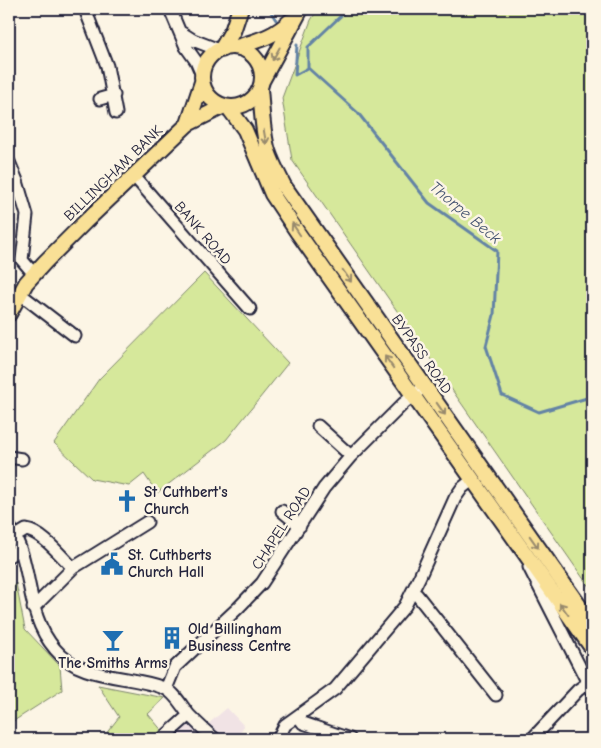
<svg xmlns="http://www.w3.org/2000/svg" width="601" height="748" viewBox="0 0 601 748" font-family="'Comic Neue',sans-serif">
<rect width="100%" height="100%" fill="#fcf5e5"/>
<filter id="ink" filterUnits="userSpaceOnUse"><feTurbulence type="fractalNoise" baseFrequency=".02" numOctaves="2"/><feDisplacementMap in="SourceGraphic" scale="10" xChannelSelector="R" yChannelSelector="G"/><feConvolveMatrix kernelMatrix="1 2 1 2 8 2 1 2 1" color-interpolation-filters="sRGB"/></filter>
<g filter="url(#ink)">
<path fill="#f1e3e5" d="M227,708L244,726L236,739H166L189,718L201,730Z"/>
<path fill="#d6e89b" stroke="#7c856b" d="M318,9H592V591L292,160L282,98L311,20Z
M204,273L288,363L226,440L157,493L144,474L129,486L92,479L54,443L99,379Z
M16,583L25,629L60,666L62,690L9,724V591Z
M98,685L165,698L148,714L164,733L158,739H102L119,717Z"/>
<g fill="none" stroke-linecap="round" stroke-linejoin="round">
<path stroke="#6383a5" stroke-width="3" d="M269,9L276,20
M297,45L295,75L308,68L358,113L429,203L497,251L494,315L486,346L502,395L539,412L587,398L592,399
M308,68V47L348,9"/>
<defs>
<path id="minor" d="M85,9L107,66L116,113
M170,9L186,47L196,61L202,75
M182,33L193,40L219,50
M100,99L114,95
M9,162L17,181L27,215L22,260L34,274
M133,175L250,309
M19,293L75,336
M318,426L351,456
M9,457L22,459
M282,511L300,526
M9,526C35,564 23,612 55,649C81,681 128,674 164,688C175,692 182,707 190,716C198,724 206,732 215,739
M16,536L26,530C42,532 61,556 73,568
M9,556L20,548
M529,567L592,691
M412,592L417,595L496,695
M33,608L73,568L147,522
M166,689L175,667L238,608L262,583L324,488L351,456L404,403L420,390
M298,716L303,723L350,739
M162,739L189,715
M278,739L285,725L335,689L405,606L420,576L455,498L462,488L472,480
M532,739L578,690L588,683"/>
<path id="major" d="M202 77a30 30 0 1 1 60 0a30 30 0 1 1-60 0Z
M237,47C258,40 274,37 290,21
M262,81L301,9
M260,89C262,109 262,131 268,151C272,163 278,174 284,186L592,624
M228,107L245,130L272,194L298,233L592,648
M188,124L202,82
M9,314L26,283L45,262L85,222L188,124L224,106"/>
<path id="highway" d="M222,49L233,30L240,9"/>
</defs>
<use href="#minor" stroke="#22223b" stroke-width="15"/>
<use href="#major" stroke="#22223b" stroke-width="18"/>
<use href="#highway" stroke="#22223b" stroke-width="19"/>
<use href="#minor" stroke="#fcf5e5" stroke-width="11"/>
<use href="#major" stroke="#f9e096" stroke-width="14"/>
<use href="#highway" stroke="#f9e096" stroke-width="15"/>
</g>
<defs><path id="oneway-shaft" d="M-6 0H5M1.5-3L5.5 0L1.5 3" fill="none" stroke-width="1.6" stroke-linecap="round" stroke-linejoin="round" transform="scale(1.25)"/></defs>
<g stroke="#988a6d">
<use href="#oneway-shaft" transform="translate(276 54) rotate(119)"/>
<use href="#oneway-shaft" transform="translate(265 137) rotate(80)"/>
<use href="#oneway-shaft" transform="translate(296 229) rotate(-124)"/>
<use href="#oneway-shaft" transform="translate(347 276) rotate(55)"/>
<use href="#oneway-shaft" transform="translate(389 362) rotate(-125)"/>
<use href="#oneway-shaft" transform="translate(441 409) rotate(55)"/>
<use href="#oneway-shaft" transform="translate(534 542) rotate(55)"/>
<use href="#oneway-shaft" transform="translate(564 609) rotate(-126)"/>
</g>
</g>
<defs>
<symbol id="church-bare" viewBox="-9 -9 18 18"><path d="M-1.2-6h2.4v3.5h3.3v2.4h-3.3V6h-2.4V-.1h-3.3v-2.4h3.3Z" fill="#1f6fb2" stroke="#fcf5e5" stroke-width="2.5" paint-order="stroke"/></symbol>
<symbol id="civic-bare" viewBox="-9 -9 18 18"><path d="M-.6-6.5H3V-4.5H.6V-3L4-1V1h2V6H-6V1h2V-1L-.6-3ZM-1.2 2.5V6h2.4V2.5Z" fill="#1f6fb2" stroke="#fcf5e5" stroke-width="2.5" paint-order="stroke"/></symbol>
<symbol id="building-bare" viewBox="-9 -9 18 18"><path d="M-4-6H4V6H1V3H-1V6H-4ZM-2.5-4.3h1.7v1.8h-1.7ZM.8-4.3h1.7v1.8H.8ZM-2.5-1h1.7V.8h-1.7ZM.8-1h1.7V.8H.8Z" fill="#1f6fb2" stroke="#fcf5e5" stroke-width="2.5" paint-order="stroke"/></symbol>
<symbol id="bar-bare" viewBox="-9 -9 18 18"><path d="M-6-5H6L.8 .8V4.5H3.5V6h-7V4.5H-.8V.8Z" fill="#1f6fb2" stroke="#fcf5e5" stroke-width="2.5" paint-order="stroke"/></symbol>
</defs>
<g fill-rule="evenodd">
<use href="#church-bare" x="111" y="485" width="32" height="32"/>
<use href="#civic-bare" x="96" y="548" width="32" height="32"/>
<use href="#building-bare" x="156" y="622" width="32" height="32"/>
<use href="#bar-bare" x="97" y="624" width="32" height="32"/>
</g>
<g text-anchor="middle" stroke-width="5" stroke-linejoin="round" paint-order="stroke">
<g font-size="15" fill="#22223b" stroke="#fcf5e5">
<text transform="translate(113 173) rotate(-44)" y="5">BILLINGHAM BANK</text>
<text transform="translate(203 233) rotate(49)" y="5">BANK ROAD</text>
<text transform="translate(422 354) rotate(55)" y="5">BYPASS ROAD</text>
<text transform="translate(281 528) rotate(-57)" y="5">CHAPEL ROAD</text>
</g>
<g font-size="15" font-weight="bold" fill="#22223b" stroke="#fcf5e5" text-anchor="start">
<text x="144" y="497">St Cuthbert's<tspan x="144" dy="17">Church</tspan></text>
<text x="128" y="560">St. Cuthberts<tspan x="128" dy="17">Church Hall</tspan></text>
<text x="188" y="634">Old Billingham<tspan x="188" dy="17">Business Centre</tspan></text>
<text x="113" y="668" text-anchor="middle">The Smiths Arms</text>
</g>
<g font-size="16" font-style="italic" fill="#435270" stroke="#fcf5e5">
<text transform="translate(466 212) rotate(40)" y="6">Thorpe Beck</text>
</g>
</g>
<rect width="601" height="748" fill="none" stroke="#fcf5e5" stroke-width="30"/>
<rect x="15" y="15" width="571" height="718" fill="none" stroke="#22223b" stroke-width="2" filter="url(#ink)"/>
</svg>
